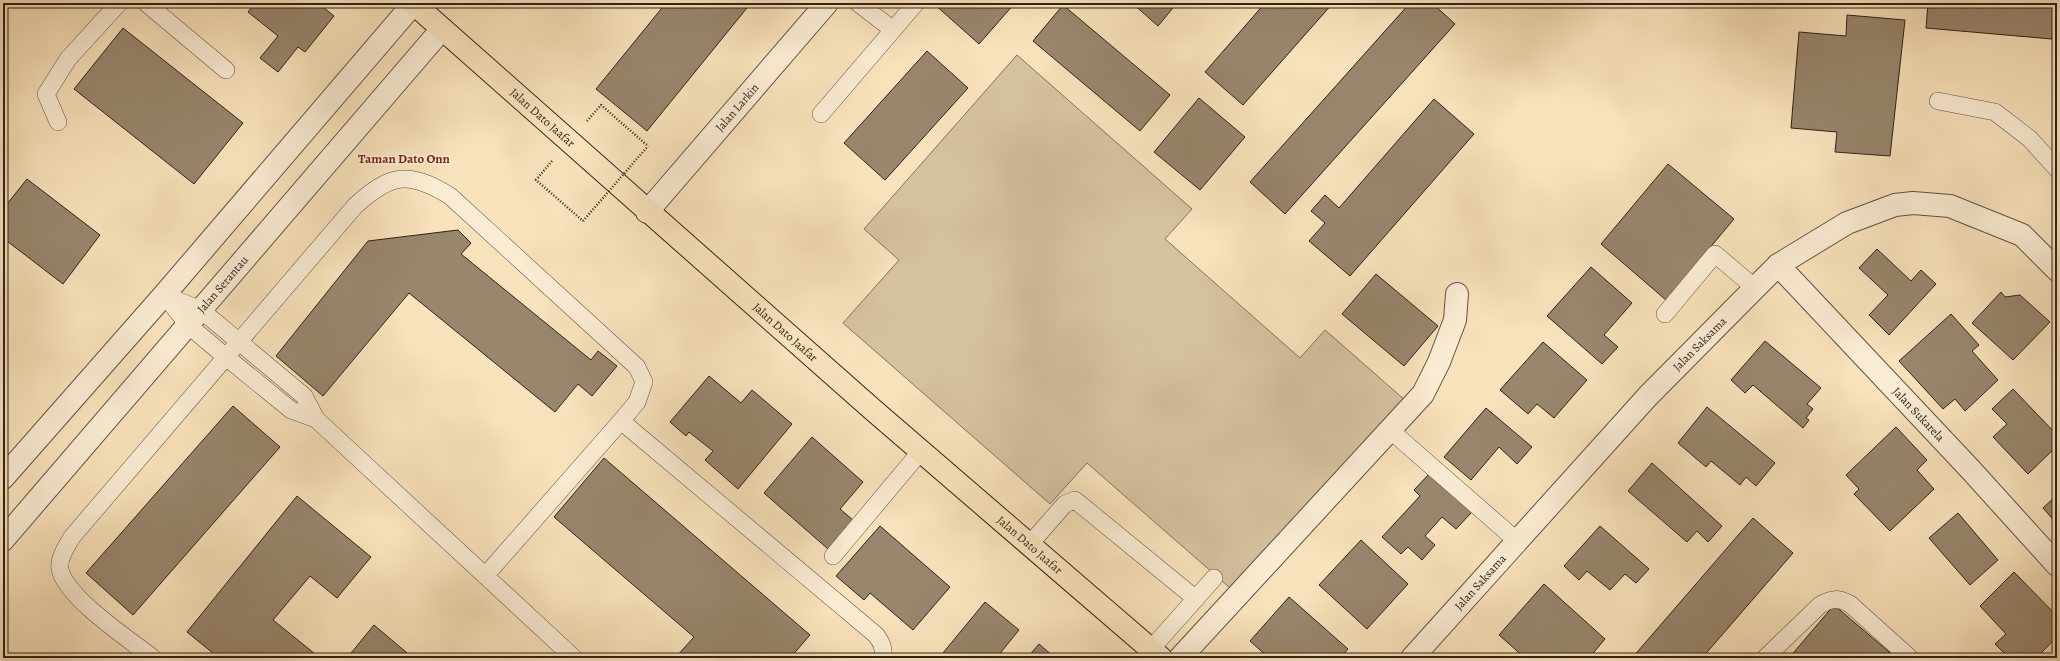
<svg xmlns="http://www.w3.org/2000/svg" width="2060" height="661" viewBox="0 0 2060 661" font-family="Alegreya,serif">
<rect width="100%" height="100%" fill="#f8e2bb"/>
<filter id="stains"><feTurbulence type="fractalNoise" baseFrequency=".005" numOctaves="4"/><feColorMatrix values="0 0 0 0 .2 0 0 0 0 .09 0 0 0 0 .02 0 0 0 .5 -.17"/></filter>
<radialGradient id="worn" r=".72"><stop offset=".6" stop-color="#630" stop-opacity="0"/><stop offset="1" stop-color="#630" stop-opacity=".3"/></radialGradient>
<path fill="#d6c19f" stroke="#82725c" d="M1017,55L1192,209L1165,239L1300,358L1325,330L1406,401L1237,594L1087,463L1050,504L843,323L899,260L864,229Z"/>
<path fill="#98866d" stroke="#2f2219" d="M255,3H318L334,16L305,52L298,47L278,72L260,58L278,36L248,12Z
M666,3H751L647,131L596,89Z
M933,3H1015L979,44Z
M1132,3H1177L1158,26Z
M1265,3H1333L1243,105L1205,72Z
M1410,3H1432L1455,24L1285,214L1250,182Z
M1928,3H2056L2052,39L1926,28Z
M1063,5L1170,95L1140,131L1033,41Z
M1847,15L1905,20L1890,156L1835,152L1837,132L1791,128L1799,32L1846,36Z
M123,28L243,123L194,184L74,89Z
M927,51L968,88L885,180L844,143Z
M1199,98L1245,137L1200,190L1154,152Z
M1434,99L1474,134L1350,276L1309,241L1325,223L1311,211L1325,195L1339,208Z
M1668,164L1734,219L1666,300L1601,244Z
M27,179L100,235L63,284L3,238V209Z
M458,230L471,243L461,254L591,360L598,351L617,366L592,396L578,384L555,412L409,293L323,396L276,356L368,241Z
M1877,249L1911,281L1921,270L1936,284L1889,335L1869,315L1888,295L1859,268Z
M1591,267L1632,303L1604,335L1618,347L1602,364L1547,316Z
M1376,274L1438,326L1404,366L1342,314Z
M2001,292L2005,297L2020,295L2050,322L2013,360L1972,323Z
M1951,314L1979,345L1972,351L1998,380L1965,411L1955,399L1943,409L1899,361Z
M1765,341L1821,388L1807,404L1813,409L1806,418L1809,420L1803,428L1753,385L1745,393L1731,380Z
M1543,342L1587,380L1554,418L1537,404L1528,414L1500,390Z
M709,376L741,403L752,390L792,424L738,489L705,460L713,451L689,432L686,436L670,422Z
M2013,389L2057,435V446L2028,474L1993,437L2007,424L1992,409Z
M233,406L280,447L133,615L86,573Z
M1707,407L1775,463L1756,486L1746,477L1740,485L1711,461L1706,467L1678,443Z
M1486,408L1532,447L1517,464L1499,447L1471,480L1444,457Z
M1896,427L1927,460L1917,470L1934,489L1890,531L1854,494L1859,489L1846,475Z
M812,437L863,482L840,509L853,520L828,549L764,493Z
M604,458L810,635L790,658H675L694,637L554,517Z
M1652,463L1722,526L1708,542L1697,531L1687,542L1628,491Z
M1430,473L1472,512L1456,529L1442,517L1425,536L1435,545L1422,560L1408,547L1401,554L1382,537L1420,496L1414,490Z
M2057,495V524L2043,508Z
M297,496L371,557L337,598L310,576L273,620L320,658H219L187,632Z
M1958,513L1998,560L1970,585L1929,538Z
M1753,518L1793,553L1702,658H1632Z
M880,526L950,587L913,630L870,593L864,600L836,576Z
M1600,526L1649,569L1636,583L1625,574L1610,590L1587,571L1579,580L1564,566Z
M1361,540L1408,584L1367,629L1319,585Z
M2014,572L2057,616V637L2041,653L2046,658H2009L1995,644L2006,634L1980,606Z
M1544,584L1605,639L1589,658H1525L1499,635Z
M1289,597L1348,649L1340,658H1269L1250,641Z
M985,602L1019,630L997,657L993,654L989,658H949L943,653Z
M1834,605L1896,658H1789Z
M374,625L413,658H347Z
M1039,644L1053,656L1055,653L1061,658H1027Z"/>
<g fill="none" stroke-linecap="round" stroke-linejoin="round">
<defs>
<path id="service" d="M146,3L226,70
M858,3L892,29
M1938,101L1995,112L2030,139L2057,169
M821,114L916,3
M58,122L46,94L68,59L119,3
M164,295L201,310L304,396L316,419L574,658
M166,297L188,325L226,357L291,410L316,419
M1665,314L1715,254L1755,288
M621,421L876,635C882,643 884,648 883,658
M1390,430L1516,540
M1029,545L1065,504L1075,500L1196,599
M833,556L921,451
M1151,649L1214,578
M153,658C130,640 65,597 60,569C58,558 67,546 72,537L355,206C390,174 408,170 450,196L637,367L644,382L637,402L621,421L485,576
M1765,658L1820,605C1832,598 1838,598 1850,604L1910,658"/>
<g id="minor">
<path id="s1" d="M1778,265L1970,469L2057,565"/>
<path d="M3,478L164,295L414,3"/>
<path id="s2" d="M3,540L442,29"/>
<path d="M1180,658L1423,394L1439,362L1455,320L1457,294"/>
<path id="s3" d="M1412,658L1648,396L1755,288L1778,265L1847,223L1895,205L1913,203L1950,206L2022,235L2057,270"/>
</g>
<g id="tertiary">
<path id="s4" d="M647,212L827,3"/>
</g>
<g id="primary">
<path id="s5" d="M413,3L872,409L1161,658"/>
</g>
</defs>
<use href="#service" stroke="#615242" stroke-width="18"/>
<use href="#minor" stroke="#615242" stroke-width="24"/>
<use href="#tertiary" stroke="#615242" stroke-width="24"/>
<use href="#primary" stroke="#2f2219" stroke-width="24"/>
<path stroke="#2f2219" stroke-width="2.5" stroke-dasharray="1 2" stroke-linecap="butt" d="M587,121L601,105L648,146
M552,161L536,180L583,221"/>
<use href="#service" stroke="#faecd3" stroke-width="17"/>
<use href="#minor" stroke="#faecd3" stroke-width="22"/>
<use href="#tertiary" stroke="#faecd3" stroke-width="22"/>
<use href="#primary" stroke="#f8e2bb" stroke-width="22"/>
<path stroke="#2f2219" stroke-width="2.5" stroke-dasharray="1 2" stroke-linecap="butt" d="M583,221L648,146"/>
</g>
<g text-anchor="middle" stroke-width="3.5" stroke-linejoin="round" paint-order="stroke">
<g font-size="12" fill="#2f2219" stroke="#faecd3">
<text dy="4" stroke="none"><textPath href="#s4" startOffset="138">Jalan Larkin</textPath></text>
<text dy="4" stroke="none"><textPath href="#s5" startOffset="173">Jalan Dato Jaafar</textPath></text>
<text dy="4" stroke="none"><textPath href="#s2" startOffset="337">Jalan Serantau</textPath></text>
<text dy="4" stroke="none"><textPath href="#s5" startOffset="497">Jalan Dato Jaafar</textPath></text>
<text dy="4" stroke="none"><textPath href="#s3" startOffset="426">Jalan Saksama</textPath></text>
<text dy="4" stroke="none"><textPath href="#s1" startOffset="205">Jalan Sukarela</textPath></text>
<text dy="4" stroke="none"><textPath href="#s5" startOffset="821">Jalan Dato Jaafar</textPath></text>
<text dy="4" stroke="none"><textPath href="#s3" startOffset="102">Jalan Saksama</textPath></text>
</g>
<g font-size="13" font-weight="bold" fill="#7a1f14" stroke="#faecd3">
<text x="404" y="163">Taman Dato Onn</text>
</g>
</g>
<rect width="2060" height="661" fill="none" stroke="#f8e2bb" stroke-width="16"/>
<rect x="4" y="4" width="2052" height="653" fill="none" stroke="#2f2219" stroke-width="2"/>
<rect x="8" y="8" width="2044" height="645" fill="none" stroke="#2f2219"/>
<rect width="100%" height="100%" filter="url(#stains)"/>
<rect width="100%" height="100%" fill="url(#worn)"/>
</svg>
